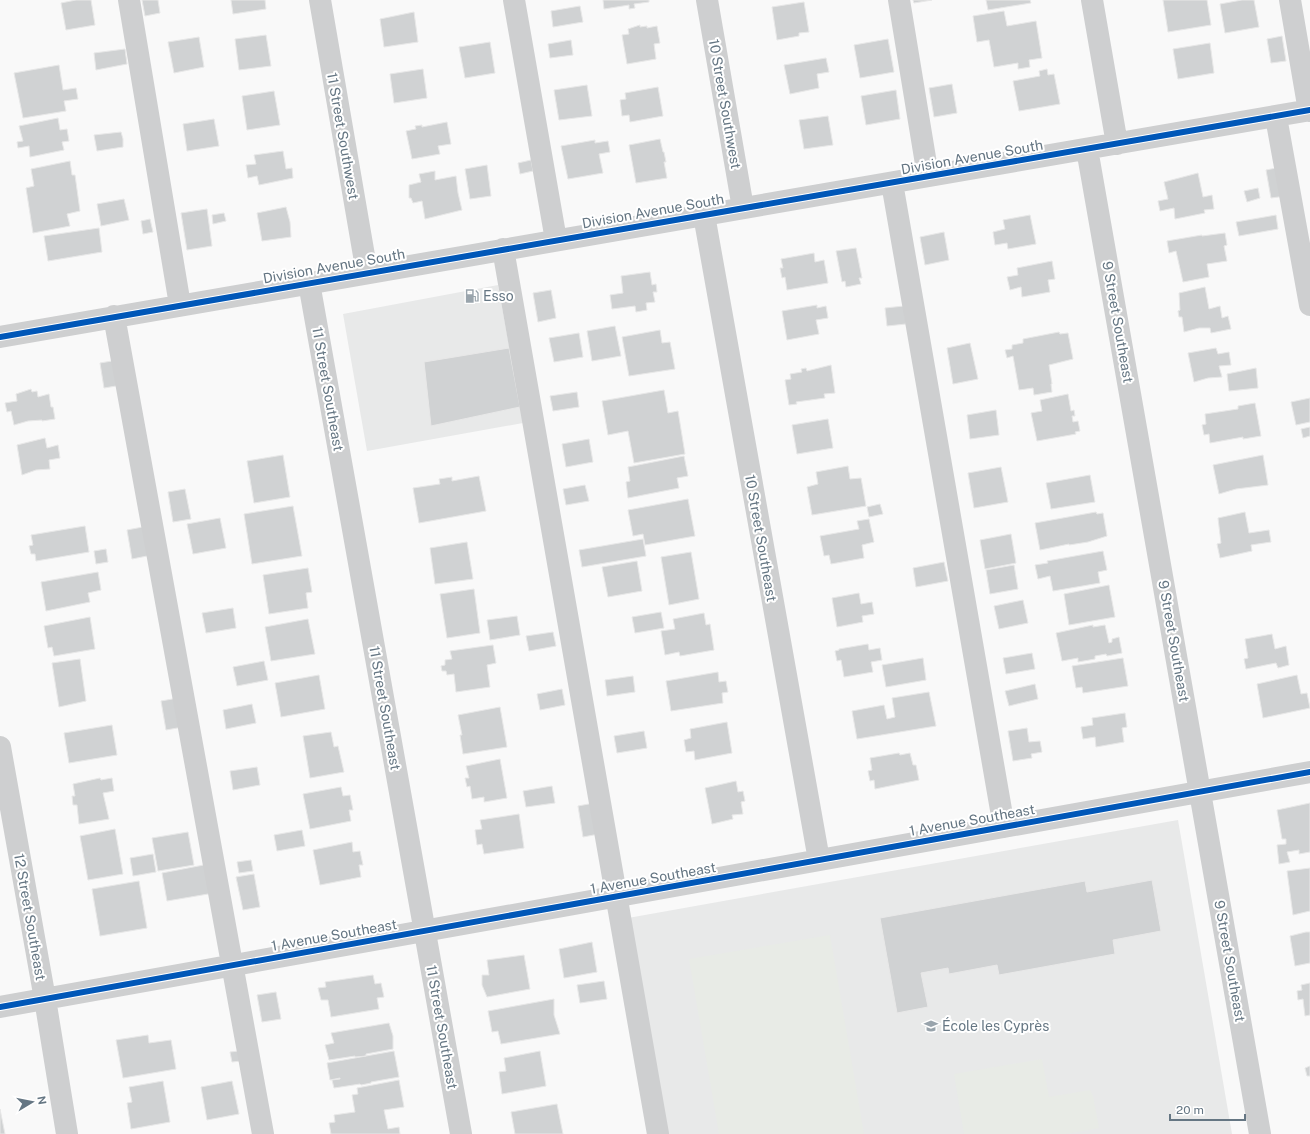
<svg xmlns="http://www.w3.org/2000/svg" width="1310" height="1134" viewBox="0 0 1310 1134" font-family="'Public Sans',sans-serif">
<rect width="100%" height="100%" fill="#f9f9f9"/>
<path fill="#e8e9e9" d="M498,285L523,423L367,451L343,314Z
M1178,820L1232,1134H667L628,918Z"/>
<path fill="#e8ebe6" d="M830,935L864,1134H719L689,959Z
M1042,1059L1049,1097L1090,1090L1093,1096L1099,1128L1066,1134H964L954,1074Z"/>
<path fill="#d0d2d3" stroke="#e8e8e8" d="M76,0H91L95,25L66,30L61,3Z
M142,0H158L160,13L145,16Z
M231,0H265L266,9L233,14Z
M603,0H649V2L634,4L635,8L629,9V5L604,9Z
M913,0H932L914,3Z
M986,0H1030L1031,3L988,10Z
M1163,0H1207L1211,25L1168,32Z
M1242,0H1254L1259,27L1225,33L1220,4Z
M804,2L809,32L799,33V36L777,40L772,7Z
M580,6L583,22L553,27L551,11Z
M1004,11L1007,26L1036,21L1042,58L1029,60L1030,67L1018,69V63L994,67L989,40L977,42L973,16Z
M414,12L418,42L384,47L380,19Z
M640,25V27L647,26V28L657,26L660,43L654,44L656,59L627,64L622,35L629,34L628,29Z
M266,35L271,66L239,70L235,39Z
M1282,36L1286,61L1271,63L1267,39Z
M199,37L204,67L174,73L168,42Z
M888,39L894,72L860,78L854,45Z
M571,40L573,55L550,58L548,44Z
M490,42L495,73L465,78L459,47Z
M1210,43L1214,73L1178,79L1173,49Z
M125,49L127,64L96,70L94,53Z
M826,58L829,72L817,74L819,88L790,94L784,65Z
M59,65L63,90L76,88L78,99L64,101L66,111L23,118L14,73Z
M423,69L427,98L394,103L390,74Z
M1047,69L1048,75L1054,74L1060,104L1019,111L1013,81L1040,76L1039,71Z
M952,84L957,113L934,117L929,88Z
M587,85L592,116L559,120L554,90Z
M658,87L663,116L630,122L629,115L622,116L620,100L626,99L625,93Z
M896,90L900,119L866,125L861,96Z
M274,91L280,125L247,130L242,96Z
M828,116L833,145L804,149L799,120Z
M58,118L60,130L67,129L69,141L62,142L64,150L30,157L29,146L18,148L17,142L23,141L19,126Z
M214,119L219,146L187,151L183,124Z
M447,122L451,144L438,146L440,154L412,159L406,131L416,129L415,126L422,125V127Z
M121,132L123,139V147L97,151L94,135Z
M660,139L663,152H664L666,162H664L667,178L636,183L629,145Z
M595,140V143L608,141L610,152L599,154L603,173L568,179L561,146Z
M283,151L286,169L292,168L293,178L259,185L257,176L248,178L246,165L256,164L254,155Z
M531,160L533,171L520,174L518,163Z
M70,161L72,175H75L80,211L67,214L70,226L33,233L26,188L34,186L31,169Z
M487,165L491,196L470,199L465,169Z
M1281,167L1286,196L1271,198L1266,170Z
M435,171V180L456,176L458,193L462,210L425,219L422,201L413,203L411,198H409V185L421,182L419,174Z
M1198,173L1203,197L1212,195L1214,209L1204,210L1205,213L1175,219L1174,208L1160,211L1158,201L1168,199L1164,182Z
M1258,188L1260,198L1247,202L1244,191Z
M124,199L129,220L101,226L97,204Z
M286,207L290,222L291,237L262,241L257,213Z
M207,209L212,246L187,250L181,213Z
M224,213L226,221L213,224L212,215Z
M1030,215L1036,244L1008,249L1007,243L995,245L993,232L1005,229L1003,220Z
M1276,215L1278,229L1239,236L1236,222Z
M150,219L153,232L143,234L141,221Z
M99,228L102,252L48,261L44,236Z
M944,232L949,260L925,265L920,237Z
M1225,233L1227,245L1224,246L1227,261L1207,264L1209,277L1183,282L1176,251L1169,253L1167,241L1202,235V236Z
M856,248L862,278H859L861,284L846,287L845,281L842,282L836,251Z
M814,253L815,262L824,260L828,283L787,290L785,277L782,278L780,268H783L781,259Z
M1052,261L1055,279L1048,280L1050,292L1022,297L1021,287L1010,290L1007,277L1018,275L1017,268Z
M650,272L652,285L656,284L657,292H653L655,302L646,303L647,310L636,312L635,306L612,309L610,295L623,293L621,276Z
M1205,287L1209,309L1220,306L1222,318L1228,316L1231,329L1211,333L1210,328H1199L1184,332L1182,317H1179L1178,311L1180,310L1179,293Z
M551,290L556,318L538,322L533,293Z
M817,305V308L826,306L828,318L816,320L819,334L787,340L782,311Z
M904,306L906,324L887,326L885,308Z
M615,326L621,356L592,361L587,331Z
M660,330L662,343L670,342L675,369L629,376L622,337Z
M1059,332L1060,334L1068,333L1073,359L1049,365L1052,384H1051L1052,392L1034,395L1033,388L1019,390L1013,356L1007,358L1005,350L1012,349V345L1023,343V339Z
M579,333L583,357L554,362L549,338Z
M970,343L978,379L953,384L947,348Z
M509,348L520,407L431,426L424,362Z
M1216,348L1218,354L1229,352L1231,365L1219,366L1222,377L1208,378L1194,382L1188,353Z
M118,360L122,385L104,388L100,363Z
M831,365L835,393L824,394L825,398L796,402L797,404L789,405L785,380L791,379L790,374L802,372L801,369L806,368L807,371Z
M1256,368L1258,388L1229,391L1227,374Z
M31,389L32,392L37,391L38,397L49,394L51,407H53L55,419L42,421V420L28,421L14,425L11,411L7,412L5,403L17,401L16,394Z
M664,390L668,413L678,411L685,454L634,463L628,431L608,435L602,401Z
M577,392L579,407L553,411L550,396Z
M1068,394L1071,411L1074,410L1075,416H1072L1073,422L1078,421L1080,431L1075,432L1076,434L1037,441L1031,413L1042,411L1040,400Z
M1310,398V422L1296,425L1291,402Z
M1255,403L1261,436L1243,439V437L1210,443L1209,434L1204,435L1202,425L1206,424L1205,414L1238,409V406Z
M996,410L999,435L970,439L967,415Z
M828,419L833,448L797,454L792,425Z
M1310,427V436L1303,438L1301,429Z
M45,438L47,448L58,445L60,458L49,460L50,469L36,470L22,475L17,445Z
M589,439L593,462L566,467L562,444Z
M283,455L290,497L254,503L247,461Z
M1263,455L1268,485L1236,489L1219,494L1213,465Z
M684,456L688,476L677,478L679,488L628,498L626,482L630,481L628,467Z
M848,466L850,479L861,478L866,506L812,515L807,487L818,484L816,472Z
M1001,467L1008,502L974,508L968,473Z
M1090,475L1095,502L1051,509L1046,483Z
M479,476L486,511L419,523L413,488L440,484L439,479L452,477V481Z
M585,485L589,501L566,505L563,489Z
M185,489L191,519L173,522L168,492Z
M688,499L695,536L645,545L643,534L633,536L628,510Z
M880,504L883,514L869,517L867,507Z
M293,506L302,556L252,564L244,514Z
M1096,512L1097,514L1103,513L1107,536L1088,542L1069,545V544L1040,550L1035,523Z
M1245,512L1249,533L1269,530L1271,542L1251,545L1252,551L1220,558L1217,544L1221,543L1218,518Z
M220,518L226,548L193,554L187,524Z
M869,519L874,542L862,545L864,558L831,564L829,555L824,556L820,536L859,529L857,521Z
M85,526L89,552L36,561L35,554H31L29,546L33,545L31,535Z
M148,526L152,555L132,559L127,530Z
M1011,534L1016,563L985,569L980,540Z
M643,539L646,556L582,567L579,550Z
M467,542L473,579L435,584L430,548Z
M106,549L108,562L96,564L94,551Z
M1103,551L1107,570L1098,572L1100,583L1053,591L1050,576L1038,579L1035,565L1048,563L1047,561Z
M691,552L699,599L669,605L661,557Z
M637,561L642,591L608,597L602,567Z
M944,562L948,581L916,587L913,568Z
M1014,565L1018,589L990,594L986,570Z
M308,568L312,592L306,593L308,608L269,614L263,575Z
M98,572L101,590L88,593L90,602L46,611L41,582Z
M1109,585L1115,617L1069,625L1064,594Z
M474,589L480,633L447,638L440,594Z
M859,593L861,604L872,602L874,614L862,616L863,622L837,627L832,598Z
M1023,600L1028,623L999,629L994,606Z
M233,608L236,628L206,633L202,613Z
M661,612L664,628L635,633L632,617Z
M704,613L706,625L710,624L714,650L680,656L679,652L665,655L661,631L675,629L673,619Z
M517,616L520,635L490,640L487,620Z
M90,617L95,649L54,656L52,647L48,648L44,626Z
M308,619L315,654L271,661L265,627Z
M1093,625V627L1105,625L1109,643L1112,642V639L1119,637L1122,653L1107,656L1106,654L1095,656V659L1078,662V658L1062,661L1056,633Z
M553,632L556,646L529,651L526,636Z
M1272,634L1275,649L1286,646L1289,665L1278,668L1276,663L1246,669L1244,659L1248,658L1245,639Z
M868,644L869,650L880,648L882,660L871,662L873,672L844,677L841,660L837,661L835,651L839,650V649Z
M493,645L496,663L487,665L490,687L456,692L454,674L447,675L446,671H442L441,666L445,665V660L452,659L450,651Z
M1032,653L1035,669L1006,674L1003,658Z
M923,658L926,680L886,687L882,665Z
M1123,658L1128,686L1083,693L1082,687L1076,688L1072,666Z
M80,659L86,701L59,707L52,663Z
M264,661L268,680L237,686L233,667Z
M718,672L719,682L726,681L727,687L728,692L722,693L723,703L671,711L666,681Z
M319,675L325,709L281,717L275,683Z
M1297,675L1301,694L1307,693L1310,708L1263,718L1257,684Z
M633,676L635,692L607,696L605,680Z
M1035,684L1038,699L1009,706L1005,691Z
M562,689L565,705L540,710L537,694Z
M929,692L936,726L857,739L852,711L884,705L887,719L895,717L892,698Z
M178,698L183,727L166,730L161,701Z
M252,704L256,723L226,729L223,710Z
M500,707L507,747L463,754L460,735H462L458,715Z
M1125,713L1127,727L1122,728L1124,742L1096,747L1095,737L1083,739L1081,727L1093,725L1092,718Z
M727,722L732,753L695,760L694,751L686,752L684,740L691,738L690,729Z
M112,725L117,755L69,763L64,733Z
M1027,728L1029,742L1040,741L1042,752L1031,754L1032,758L1013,761L1008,731Z
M644,731L647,748L617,753L614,736Z
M331,732L334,747L338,746L344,772L310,778L303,736Z
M899,753L900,755L910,753L913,765H916L919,780L875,789L874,780L870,781L868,771L872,770L870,758Z
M500,759L507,798L484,802V797L472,799L470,786L467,787L465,778H469L466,766Z
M257,767L260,785L233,790L230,771Z
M100,778L101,780L112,778L114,791L103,793L109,819L79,824L77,805H73L72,796H75L73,784Z
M736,781L738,792L743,791L745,801L741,802L743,814L732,815L733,819L712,824L705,788Z
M552,786L555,803L526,807L523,791Z
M341,787L343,796L350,795L353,810H349L351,821L310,829L303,794Z
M594,803L599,834L583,837L578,806Z
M1310,803V852L1299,854V850L1287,852L1290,862L1279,864L1277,845L1286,844V839H1282L1277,810Z
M519,814L524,848L484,854L482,844L477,845L475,830L482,829L480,820Z
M115,829L123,874L88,880L80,836Z
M302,830L305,846L277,851L274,835Z
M188,832L194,865L158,871L152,838Z
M352,842L353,852L360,851L363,865H359L361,877L320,885L313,850Z
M153,854L156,872L133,876L130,858Z
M251,860L253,871L239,873L237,862Z
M209,864L214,893L167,901L162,873Z
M1310,868V911L1293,915L1287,871Z
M254,874L260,907L243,910L236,877Z
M1152,880L1161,931L1113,940L1115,954L999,975L997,965L949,974L948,968L921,973L928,1007L897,1013L880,918L1085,881L1087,892Z
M139,881L147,928L100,936L92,889Z
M1306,932H1310V963L1295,966L1290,936Z
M592,942L597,972L564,978L559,949Z
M524,955L530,989L487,997L482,985V975H489L487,960Z
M373,975L375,984L381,983L384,997L377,998L379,1009L331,1017L328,1000H321L318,988L326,987L325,982Z
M604,981L607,999L580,1003L577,985Z
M1310,983V1015L1305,1016L1303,999L1298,1000L1297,991L1302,990L1301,985Z
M276,992L281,1019L262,1022L257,995Z
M554,999V1015L560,1034L501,1044L498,1031L492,1032L488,1011Z
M389,1023L393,1036V1049L366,1054V1056L355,1057V1056L329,1060L325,1045L334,1043L331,1033Z
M148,1035L149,1043L171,1040L176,1069L123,1078L116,1040Z
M239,1051L241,1061L232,1062L230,1052Z
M394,1051L399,1077L371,1082V1083L361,1085L360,1084L334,1088L332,1080L340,1079V1078L330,1080L327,1063Z
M540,1051L546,1086L502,1094L499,1072L506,1071L504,1058Z
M1310,1066V1076H1307L1305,1068Z
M399,1080L404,1107L384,1110L388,1129L399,1127L400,1134H331L329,1123L335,1122L334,1115L355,1112L352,1095L358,1094L357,1088Z
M163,1081L170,1122L131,1129L127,1103L132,1102L129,1087Z
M232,1081L239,1114L207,1120L201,1087Z
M557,1104L563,1134H515L511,1112Z
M0,1109L5,1134H0Z"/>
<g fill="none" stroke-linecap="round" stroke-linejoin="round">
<path stroke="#cecfd0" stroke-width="22" d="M129,0L180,305
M320,0L367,273
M514,0L556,240
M707,0L743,208
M899,0L928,176
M1092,0L1117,144
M1290,0L1309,111
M1276,117L1310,305
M1087,149L1260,1134
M892,183L1004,827
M704,215L819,860
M503,249L658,1134
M309,283L461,1134
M114,316L263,1134
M0,337L1310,110
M0,747L45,999L67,1134
M0,1007L1310,772"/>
<defs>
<path id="cycleway" d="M0,337L1310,110
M0,1007L1310,772"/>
</defs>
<use href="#cycleway" stroke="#fff" stroke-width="8"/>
<use href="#cycleway" stroke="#0057b8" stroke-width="6"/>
</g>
<defs>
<symbol id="fuel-bare" viewBox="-9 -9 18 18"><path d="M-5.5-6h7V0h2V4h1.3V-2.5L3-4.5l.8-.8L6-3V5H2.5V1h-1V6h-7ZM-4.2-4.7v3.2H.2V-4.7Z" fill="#99a4ac" stroke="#fff" stroke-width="2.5" paint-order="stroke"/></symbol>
<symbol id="school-bare" viewBox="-9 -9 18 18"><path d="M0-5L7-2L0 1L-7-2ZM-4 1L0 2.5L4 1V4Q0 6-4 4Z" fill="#99a4ac" stroke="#fff" stroke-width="2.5" paint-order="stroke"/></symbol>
</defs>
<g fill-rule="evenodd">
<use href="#fuel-bare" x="462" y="286" width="20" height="20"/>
<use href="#school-bare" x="921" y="1016" width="20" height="20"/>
</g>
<g text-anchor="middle" stroke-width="4" stroke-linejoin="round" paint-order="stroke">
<g font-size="14" fill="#657683" stroke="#fff">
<text transform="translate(725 104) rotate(80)" y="5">10 Street Southwest</text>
<text transform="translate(343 136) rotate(80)" y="5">11 Street Southwest</text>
<text transform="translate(972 157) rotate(-10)" y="5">Division Avenue South</text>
<text transform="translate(653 211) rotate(-10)" y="5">Division Avenue South</text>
<text transform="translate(334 266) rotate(-10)" y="5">Division Avenue South</text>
<text transform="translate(1118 322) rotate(80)" y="5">9 Street Southeast</text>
<text transform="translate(328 389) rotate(80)" y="5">11 Street Southeast</text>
<text transform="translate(761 538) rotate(80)" y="5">10 Street Southeast</text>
<text transform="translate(1174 641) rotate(80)" y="5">9 Street Southeast</text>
<text transform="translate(385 708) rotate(80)" y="5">11 Street Southeast</text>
<text transform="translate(972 820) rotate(-10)" y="5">1 Avenue Southeast</text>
<text transform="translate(653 878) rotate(-10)" y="5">1 Avenue Southeast</text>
<text transform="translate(30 917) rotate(80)" y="5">12 Street Southeast</text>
<text transform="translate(334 935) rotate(-10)" y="5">1 Avenue Southeast</text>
<text transform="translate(1230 961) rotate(80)" y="5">9 Street Southeast</text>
<text transform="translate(442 1027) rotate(80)" y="5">11 Street Southeast</text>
</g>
<g font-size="14" fill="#657683" stroke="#fff" text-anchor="start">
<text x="483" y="301">Esso</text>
<text x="942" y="1031">École les Cyprès</text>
</g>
</g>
<g transform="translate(32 1102) rotate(80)" stroke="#ffffff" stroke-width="3" paint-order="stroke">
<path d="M0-3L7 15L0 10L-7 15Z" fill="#657683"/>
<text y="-6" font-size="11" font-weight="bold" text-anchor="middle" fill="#657683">N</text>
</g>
<path d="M1170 1114v6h75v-6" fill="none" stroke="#657683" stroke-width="2"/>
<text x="1176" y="1114" font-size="12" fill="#657683" stroke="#ffffff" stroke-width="3" paint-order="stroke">20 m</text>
</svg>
